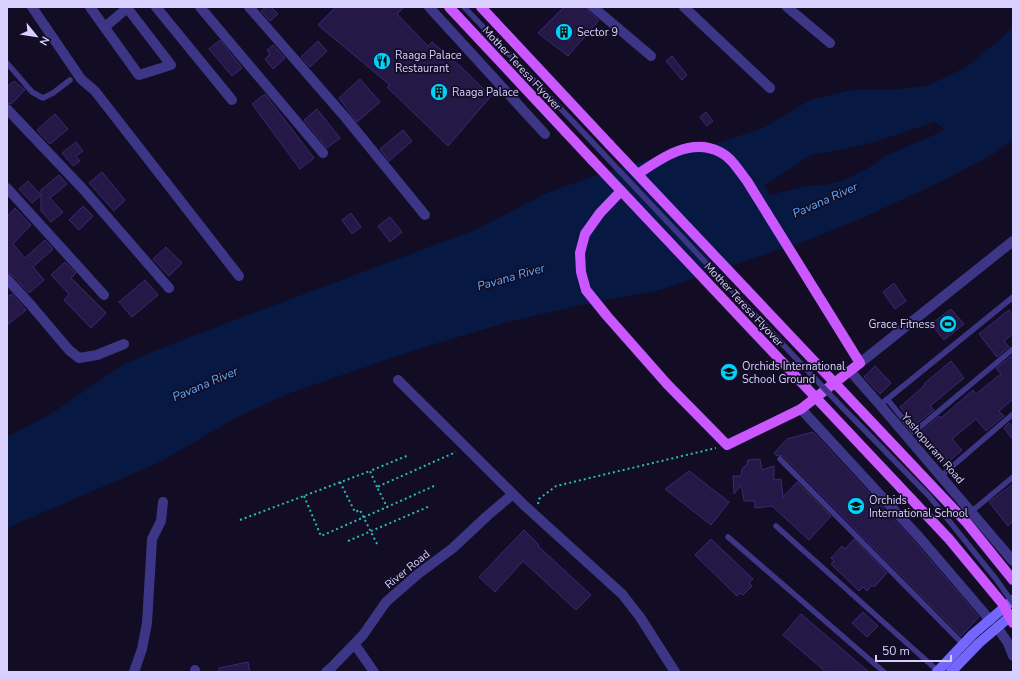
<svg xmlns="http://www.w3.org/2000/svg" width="1020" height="679" viewBox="0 0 1020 679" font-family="'Nunito Sans',sans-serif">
<rect width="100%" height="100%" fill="#120d24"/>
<path fill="#071943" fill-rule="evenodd" d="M1013,25V140L993,154L942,181L858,220L805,241L660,290L580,305L508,322L418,349L287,394L232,420L160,462L7,528V437L49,415L121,366L149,353L229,322L475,230L549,192L627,165L712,145L763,128L810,100L851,90H891L927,86L966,67L1003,37ZM935,122L944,129L934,135L887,155L867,169L844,180L826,185L807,186L769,195L765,185L811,155L844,149L871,143Z"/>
<path fill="#241846" stroke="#3c2873" d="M266,7H271L278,14L270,21L261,11Z
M336,7H404L397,14L428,46L432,42L461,67L491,96L448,146L387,87L390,85L318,25Z
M564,7H587L589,12L599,20L568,56L538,33Z
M220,40L242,68L232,76L209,49Z
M318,41L327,51L310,67L301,57Z
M273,45L285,58L273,69L265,59L270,54L267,50Z
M672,56L687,75L682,80L666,61Z
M360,79L380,102L357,122L339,98Z
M14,81L25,90L11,104L7,103V87Z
M265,94L314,158L300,169L252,104Z
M317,109L340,138L327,148L304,120Z
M706,112L713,121L707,126L700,117Z
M55,114L68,129L50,144L37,130Z
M403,130L412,141L389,161L380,149Z
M76,142L83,151L76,156L80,161L73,166L62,153Z
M102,172L125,200L114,211L89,183Z
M59,175L67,184L50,198L63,212L51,222L41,211V190Z
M28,181L41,195L32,203L19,189Z
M83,206L93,216L79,230L69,220Z
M15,208L31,225L13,244L25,258L45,240L53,249L33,267L44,280L29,293L12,275L7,272V217Z
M351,213L361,227L352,234L342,220Z
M390,217L402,232L390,242L378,226Z
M166,247L182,263L169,276L153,259Z
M65,262L76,273L71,278L106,313L91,328L64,300L69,294L51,275Z
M145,280L158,295L132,317L119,302Z
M894,283L906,301L895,309L883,292Z
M12,294L26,310L7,325V297Z
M951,309L964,324L944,340L931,324Z
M1009,310L1013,314V334L1004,341L1009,347L997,357L979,334Z
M1013,355V399L999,411L1004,416L986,431L976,419L952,439L962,450L945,465L924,440L927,438L922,431L939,416L941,418L973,390L976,394L1001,374L996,368Z
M951,361L964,378L930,406L934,410L915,425L900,407L925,385L924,384Z
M875,366L891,383L880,394L864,377Z
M1009,423L1013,427V440L1004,428Z
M813,432L914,541L979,617L961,636L783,456L779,455L777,456L774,453L787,439Z
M760,459L762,470L774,466V480L781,479L783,497L797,482L831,516L809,540L772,506L755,508V501H744L741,485L734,494L733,476H741L742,469L747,464L748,460Z
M689,471L729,502L711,525L665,489Z
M1013,484V521L1008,526L989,502Z
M524,530L539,545L538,546L591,595L576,610L523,561L495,592L479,577Z
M711,539L753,579L749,583L752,586L743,595L740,593L737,596L695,555Z
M854,539L887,573L874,587L872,585L867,591L863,587L859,591L831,564L834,561L831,558L842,546L845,549Z
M863,612L878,626L867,637L852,623Z
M801,614L869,672H826L783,635Z
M248,662L250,672H219V668Z"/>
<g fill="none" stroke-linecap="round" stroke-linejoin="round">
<path stroke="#28bbbb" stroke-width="2" stroke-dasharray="2 3" stroke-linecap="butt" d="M340,482L355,512L360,510L378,546
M434,486L387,507L377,487L456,452
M377,487L370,471L409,455
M304,496L321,536L387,507
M538,504L539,499L556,486L716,448
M240,520L370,471
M348,541L430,506"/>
<path stroke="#3d3585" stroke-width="5.5" d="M7,63L32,92L43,98L53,93L70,80
M887,399L914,432L1013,349
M880,405L1013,297
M780,459L963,644
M941,476L1013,414
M972,511L1013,477
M776,526L938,671
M728,537L884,672"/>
<path stroke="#3d3585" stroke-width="10" d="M32,7L81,79L95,91L239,276
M90,7L138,74L139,75L171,65L128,9H126L105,27
M156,7L232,100
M200,7L323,153
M249,7L345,117L425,215
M429,7L545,134
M593,7L651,56
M684,7L770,88
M787,7L830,43
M7,109L83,189L169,288
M7,188L104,295
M7,279L30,304L69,350L79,358L97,355L124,344
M860,363L1013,241
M850,371L880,405L1013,561
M398,380L524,505L622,594L640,617L675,672
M801,409L919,537L990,620
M997,627L1008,643L1013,656
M353,645L358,649L374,672
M195,670V672
M134,672L142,649L147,623L152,539L161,521L163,502
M326,672L332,667L363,635L386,602L418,574L453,548L487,516L513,494"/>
<path stroke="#7367ff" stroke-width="10" d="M937,672L972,635L1013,600
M951,672L979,643L1013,614"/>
<path stroke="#ca57ff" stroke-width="10" d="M449,7L592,160
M481,7L609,144
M621,191L600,213L585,234L580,253L581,272L586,290L607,316L667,384L727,445L801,409L860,363L747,181C739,171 732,158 720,152C691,137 661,158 638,174"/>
<path stroke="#3d3585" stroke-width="5.5" d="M464,7L580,129L838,403L929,496L996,579L1013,603"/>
<path stroke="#ca57ff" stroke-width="10" d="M609,144L967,523L1013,580
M592,160L949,539L1002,603L1013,623"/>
</g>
<defs>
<symbol id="building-disc" viewBox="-11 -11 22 22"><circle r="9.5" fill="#00d3fb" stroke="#120d24"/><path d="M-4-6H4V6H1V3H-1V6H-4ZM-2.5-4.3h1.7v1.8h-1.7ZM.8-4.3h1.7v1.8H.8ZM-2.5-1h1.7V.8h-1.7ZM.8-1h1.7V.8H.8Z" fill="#111"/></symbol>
<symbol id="restaurant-disc" viewBox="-11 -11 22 22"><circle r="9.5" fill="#00d3fb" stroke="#120d24"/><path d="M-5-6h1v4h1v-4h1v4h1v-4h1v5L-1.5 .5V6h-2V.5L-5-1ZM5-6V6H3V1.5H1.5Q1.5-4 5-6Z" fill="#111"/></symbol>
<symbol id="stadium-disc" viewBox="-11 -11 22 22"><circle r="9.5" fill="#00d3fb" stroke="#120d24"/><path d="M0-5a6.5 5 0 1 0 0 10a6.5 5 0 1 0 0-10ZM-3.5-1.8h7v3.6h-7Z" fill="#111"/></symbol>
<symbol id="school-disc" viewBox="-11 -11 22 22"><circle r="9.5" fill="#00d3fb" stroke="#120d24"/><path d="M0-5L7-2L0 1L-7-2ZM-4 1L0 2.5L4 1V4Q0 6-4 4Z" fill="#111"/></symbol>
</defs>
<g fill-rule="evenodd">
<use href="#building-disc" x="554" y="22" width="20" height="20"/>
<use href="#restaurant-disc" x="372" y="51" width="20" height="20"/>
<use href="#building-disc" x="429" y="82" width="20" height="20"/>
<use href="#stadium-disc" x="938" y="314" width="20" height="20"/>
<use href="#school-disc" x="719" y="362" width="20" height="20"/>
<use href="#school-disc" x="846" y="496" width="20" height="20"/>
</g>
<g text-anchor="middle" stroke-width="3.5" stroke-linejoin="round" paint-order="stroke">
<g font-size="11" fill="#d8d0ff" stroke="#120d24" text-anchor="start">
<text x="577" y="36">Sector 9</text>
<text x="395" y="59">Raaga Palace<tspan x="395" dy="13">Restaurant</tspan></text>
<text x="452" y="96">Raaga Palace</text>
<text x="935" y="328" text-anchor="end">Grace Fitness</text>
<text x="742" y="370">Orchids International<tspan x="742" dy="13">School Ground</tspan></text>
<text x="869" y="504">Orchids<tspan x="869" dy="13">International School</tspan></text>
</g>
<g font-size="11" fill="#d8d0ff" stroke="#120d24">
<text transform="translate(522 68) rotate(47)" y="4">Mother Teresa Flyover</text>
<text transform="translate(744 304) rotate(47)" y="4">Mother Teresa Flyover</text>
<text transform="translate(933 448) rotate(49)" y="4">Yashopuram Road</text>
<text transform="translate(407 569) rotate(-39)" y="4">River Road</text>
</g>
<g font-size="12" font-style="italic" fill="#5eabff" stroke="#120d24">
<text transform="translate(825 200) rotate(-24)" y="4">Pavana River</text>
<text transform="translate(511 277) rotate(-16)" y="4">Pavana River</text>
<text transform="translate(205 384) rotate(-23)" y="4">Pavana River</text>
</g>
</g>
<rect width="1020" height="679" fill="none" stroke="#d8d0ff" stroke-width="16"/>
<g transform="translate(36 36) rotate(120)" stroke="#120d24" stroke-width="3" paint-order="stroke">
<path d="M0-3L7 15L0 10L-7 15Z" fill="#d8d0ff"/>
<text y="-6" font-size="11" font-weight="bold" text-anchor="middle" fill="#d8d0ff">N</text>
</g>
<path d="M876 655v6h75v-6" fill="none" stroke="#d8d0ff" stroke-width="2"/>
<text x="882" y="655" font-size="12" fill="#d8d0ff" stroke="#120d24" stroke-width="3" paint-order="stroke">50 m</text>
</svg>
